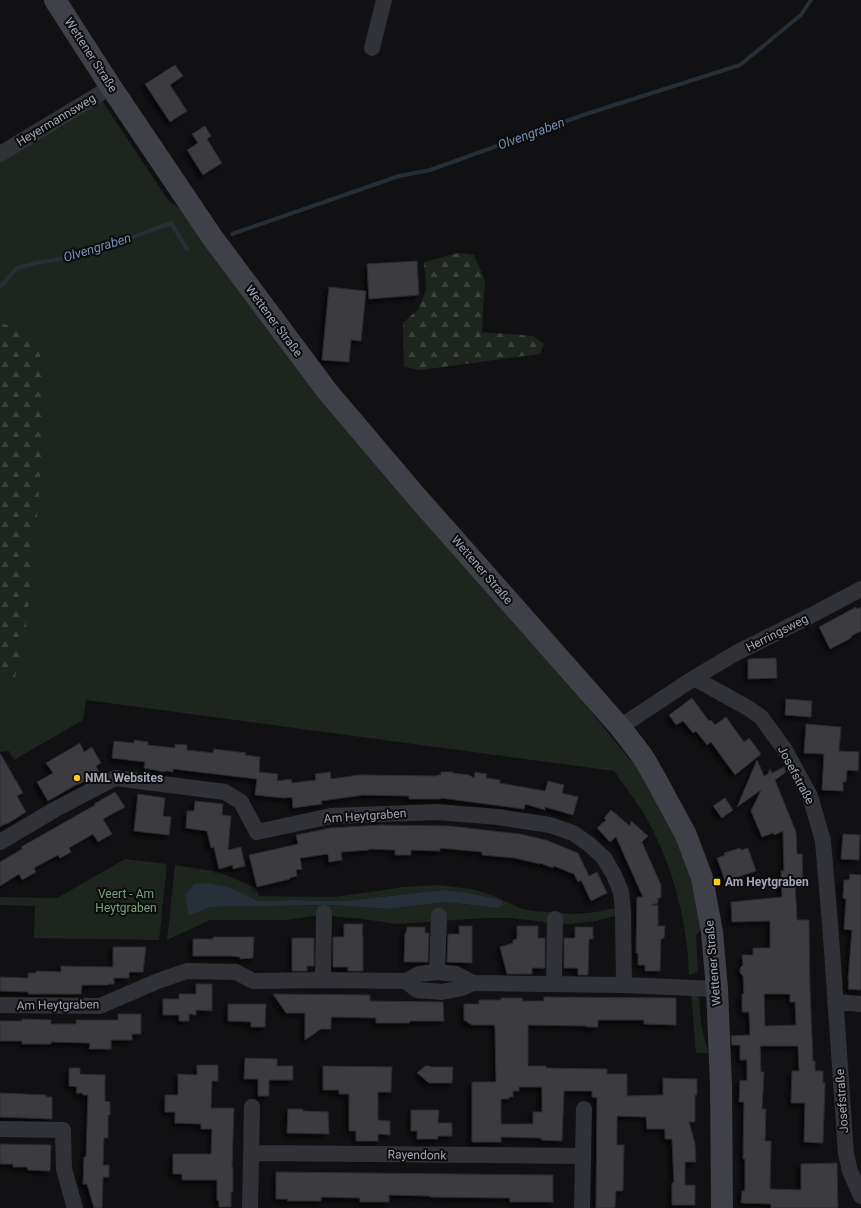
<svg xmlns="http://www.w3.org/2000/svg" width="861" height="1208" viewBox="0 0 861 1208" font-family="Roboto,sans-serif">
<defs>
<pattern id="forest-firs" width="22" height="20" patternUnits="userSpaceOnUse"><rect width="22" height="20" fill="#1d251e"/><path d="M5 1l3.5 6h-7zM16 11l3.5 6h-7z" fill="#3b423c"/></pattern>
<filter id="shadow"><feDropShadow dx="-3.5" dy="3.5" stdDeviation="2" flood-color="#0009"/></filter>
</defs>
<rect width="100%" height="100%" fill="#111113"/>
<path fill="#1d251e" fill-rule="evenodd" d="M101,99L168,200L217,233L317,369L630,760L646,772L695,880L703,928L696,935L698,972L689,975C688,963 688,951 686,939C681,898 667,856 647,819C638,803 625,787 614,771L86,700L83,720L14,760L9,751L0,752V159Z
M125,859L167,864L159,940L34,938L35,906L0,905V897L57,898Z
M175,865L219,872L256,888L259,896L335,897L403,887L438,885L472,889L494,896L522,909L534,911L575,914L596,912L616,908L615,916L596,921L570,924L552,923L511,918H484L397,924L362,919L320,915L287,920H210L167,940ZM229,887L259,901L293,900L347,901L423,892L446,890L475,894L501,900L497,908L445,902L388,909L331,905L210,907L189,916Z
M691,992L699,995L701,1024L708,1053H696Z"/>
<path fill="url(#forest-firs)" d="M458,253L474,255L485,280L482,332L533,336L544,344L540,354L420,370L404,367L403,323L419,308L426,289L424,262Z
M0,323L33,331L46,376L41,465L34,555L25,636L15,677L0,683Z"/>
<path fill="#262e37" d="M207,883L229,887L259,901L293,900L347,901L423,892L446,890L475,894L501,900L504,904L497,908L445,902L388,909L331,905L210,907L189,916L185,894L195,884Z"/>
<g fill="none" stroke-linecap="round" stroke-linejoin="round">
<path stroke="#262e37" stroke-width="4" d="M232,234L399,176L430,170L586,114L740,65L801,15L811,0
M0,287L17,268L36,263L83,255L171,223L187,249"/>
</g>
<path fill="#3a3b41" stroke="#2b2b2f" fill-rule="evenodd" filter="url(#shadow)" d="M175,65L183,76L170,85L187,111L170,122L145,84Z
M205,126L211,136L207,139L222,163L203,175L187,150L198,143L192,134Z
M417,261L419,295L369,299L367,264Z
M329,287L366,291L361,341L351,340L349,362L322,360Z
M856,607L857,609L861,607V631L851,636L852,637L846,641L830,649L819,627Z
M776,658L777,678L748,679V659Z
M692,698L709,721L711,720L715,725L726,717L744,742L749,738L761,754L735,775L711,742L707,745L696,731L693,733L683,721L676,725L669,715Z
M786,699L812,701L811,717L785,715Z
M806,724L841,727L839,751L859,752L858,771L847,770L846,782H843V791L822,790L824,754L804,753Z
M134,740L148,742V745L175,748V744L187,745V750L213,753L214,749L246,753L245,755L260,757L259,772L278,774L277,781L291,779L292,783L316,780L315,774L330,772L331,779L359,775L437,776V775H441V772H453V773L469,775L474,778L475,772L487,774L486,778L500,780V783L545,791L548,781L564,785L562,793L578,797L573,815L545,807V810L525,804L524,809L441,798V799H409V796L363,795L321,801L322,804L293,808L292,797L284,798L255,795L257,779L173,769V772L166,771L165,772L144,768L145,762L112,758L114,741L134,743Z
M80,743L84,752L92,747L101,763L96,766L99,772L81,783L74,786L48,801L37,782L53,773L46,763Z
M0,753L23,793L17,796L26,812L7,824V823L0,827Z
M757,760L764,776L768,774L770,769L772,773L784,767L786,772L775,780L796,832L797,854H802L803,880L795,881L797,920H809L810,989L813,1061H815V1071H823V1083H825L823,1143L804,1142L805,1103H791L792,1071H799L798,1046H760L761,1072H764L762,1109H766L765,1141H771L770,1189L801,1190V1164L837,1163L838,1208H771V1204L741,1203L742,1191H745V1159H743L744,1102H739L740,1080L747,1081V1060H740V1045H732L731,1036L750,1035L749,1012H742V994H744L743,976L740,973V968L743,965L742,955H753V948H770V921L732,922L731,902L782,897L781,871H784L783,831L774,835L773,833L762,837L751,811L761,790L737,807ZM764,994H790V1002H795L796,1025L765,1026Z
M115,792L125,807L103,819L112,834L98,842L93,834L69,848L71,852L66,855L60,858L58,855L34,868L36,872L22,880L19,874L0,886V862L22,849L21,847L95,805L94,804Z
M138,794L165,798L163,816L171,817L169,835L134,831Z
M725,798L733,810L722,818L713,806Z
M195,801L223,804L222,815L231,816L228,850L241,847L245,866L233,869V865L219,869L214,847L211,848L207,831L186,828L187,811H194Z
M611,810L630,826L631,821L648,836L642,842L661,885V898H658V903L651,905H658V926H665L664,938L661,939L660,971H645V965H638V953H636L637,897H643L616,837L610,842L597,828L606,820L604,818Z
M381,825L450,826L520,834L546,840L578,853L589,876L597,872L607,893L591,901L581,880L578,882L574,874L554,866L553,868L540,863V864L515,858L482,855V852L440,848V851L411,850V855H395V850L369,849V850L341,852L342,860L329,862L328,854L300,858L302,869L296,870L297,876L290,878V879L257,887L249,855L298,844L296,835L330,828Z
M843,834L860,835L859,860L841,859Z
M740,848L741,850L748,848L756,871L725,881L717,858L725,855L724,853Z
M850,874L861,875V990L848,989L849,980H848L852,930L844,929L846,899L843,898L844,880H849Z
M344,924H363L362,935L363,936V971H348V967H333V937H344Z
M459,926H472V963L447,962L448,934H459Z
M517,926H538V938H545V968H532V974H507L500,947L513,943V940L517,939Z
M407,927H425V933H429L428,962H404L405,933H406Z
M575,927H593V939H589L588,975H578V968H564V938H575Z
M213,937H254L253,958L240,959V957L230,956H193V939H213Z
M292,938H314V966H307V971H292Z
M113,947H146L143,972H129V978H114V984H108V985H82L81,994H28V992L0,991V977L28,978V973H35L37,971L61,972V966L113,967Z
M196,984H212V1011L196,1010V1015L189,1014V1021H179V1015H163V999H179V994H196Z
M273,994L370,995V1001L443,1002L444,1021H410L409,1023H376V1018L331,1017V1029H321L305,1040V1013H286Z
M544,997L676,998V1025L644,1024V1020H598V1027H587V1026L528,1025V1066H546V1068L607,1069V1074H627V1096L663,1095V1078L697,1079V1095H695V1122H689L695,1143L696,1162H685V1185H695V1205H672V1183H674L672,1139H665V1129H647L646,1117L617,1116V1145H624L623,1191H616L615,1208H596L597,1098L592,1097V1091H564L562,1141L541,1140V1138L501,1137V1142H472V1082H496L495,1028L494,1025H472L464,1020V1004H479V1000H501V998H522V1001H544ZM519,1087H542V1112H533V1124H501V1099H509V1097H513V1091H519Z
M228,1004H266L265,1027H251V1022L228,1021Z
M118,1014H141V1034H132V1040H111V1049H89L90,1043L51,1042V1044H22V1041H0V1021H22V1019L51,1020V1024H76V1020H118Z
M245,1058L277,1059V1066H293V1080H269V1096H258V1079H244Z
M197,1065H218V1081H212L211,1108H234L232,1167H233V1192H231V1207H219V1201L217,1200V1180H182V1174H173V1154H211L212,1129H201V1124L175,1123V1112H165V1095H178V1074L197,1075Z
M323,1066L392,1067L391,1092H378V1120L390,1121V1135L378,1134V1141H356V1131H349V1094H339V1090H323Z
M425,1066H430L431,1067H453L452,1083H429L417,1073Z
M69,1068H80V1074L105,1075V1101L110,1102V1115H108V1138H104L103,1165H109V1177H103L102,1208H94L87,1184H83L84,1157H86L88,1095H83L82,1093H76L77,1087L69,1086Z
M0,1093L46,1095V1097H52V1119L0,1117Z
M288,1109H303V1111L328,1112L329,1134L287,1133Z
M411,1110H439L438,1123H452V1136H438V1139H417V1131H411Z
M0,1144L51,1145L50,1171L28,1170L27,1167H13V1164H0Z
M276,1172L553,1175V1202H510V1198L430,1197V1196L389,1195V1202H360V1198L321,1197V1201H287L288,1199H276Z"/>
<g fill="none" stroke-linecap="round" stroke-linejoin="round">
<path stroke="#313238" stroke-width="16" d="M372,48L384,0
M0,154L111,87
M694,678L748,708L761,717L785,750L810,796L823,841L831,936L846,1154L850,1171L861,1196
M620,727L694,678L736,653L810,616L861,589
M0,842L54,810L115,778L225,792L241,802L257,832L331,816L437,812L498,817L550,825L573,833L590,845L604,858L614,875L621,892L623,911L624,985L717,989
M437,972L439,916
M323,980L324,913
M406,981L417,990L442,992L462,988L473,983L624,985
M554,984L555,919
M835,1002L861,1004
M0,1005L100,1006L158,981L187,971L236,972L253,981L323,980L406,981L419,974L437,972L456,974L473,983
M0,1129L63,1130L64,1169L75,1208
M251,1153L583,1156
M250,1208L252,1107
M582,1208L584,1109"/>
<path stroke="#3f4048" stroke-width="22" d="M55,0L111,87L212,237L327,391L416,496L620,727L643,757L654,776L686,835L702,878L712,932L717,989L721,1086L722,1208"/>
</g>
<g fill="#ffcb1c" stroke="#0c0c0d" stroke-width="1.5">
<circle cx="77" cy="778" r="4"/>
<rect x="713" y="878" width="8" height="8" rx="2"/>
</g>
<g text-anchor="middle" stroke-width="4" stroke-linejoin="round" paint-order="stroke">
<g font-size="12" fill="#a1a5b5" stroke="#0c0c0d">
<text transform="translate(91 55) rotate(57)" y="4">Wettener Straße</text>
<text transform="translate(56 120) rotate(-31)" y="4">Heyermannsweg</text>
<text transform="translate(274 321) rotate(53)" y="4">Wettener Straße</text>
<text transform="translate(482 570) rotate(49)" y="4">Wettener Straße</text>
<text transform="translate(777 633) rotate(-27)" y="4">Herringsweg</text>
<text transform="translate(796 775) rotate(62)" y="4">Josefstraße</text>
<text transform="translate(365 816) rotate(-4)" y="4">Am Heytgraben</text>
<text transform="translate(713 963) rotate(-95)" y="4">Wettener Straße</text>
<text transform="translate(58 1005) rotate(-1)" y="4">Am Heytgraben</text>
<text transform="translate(842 1101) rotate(-94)" y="4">Josefstraße</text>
<text transform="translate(417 1155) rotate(1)" y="4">Rayendonk</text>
</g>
<g font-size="12" font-weight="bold" fill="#a1a5b5" stroke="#0c0c0d" text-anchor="start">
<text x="85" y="782">NML Websites</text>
<text x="725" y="886">Am Heytgraben</text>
</g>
<g font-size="12" fill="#76a27d" stroke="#0c0c0d">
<text x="126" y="898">Veert - Am<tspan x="126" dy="14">Heytgraben</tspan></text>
</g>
<g font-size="13" font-style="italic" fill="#748fb3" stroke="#0c0c0d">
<text transform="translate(531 133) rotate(-20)" y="5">Olvengraben</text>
<text transform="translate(97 247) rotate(-17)" y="5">Olvengraben</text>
</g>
</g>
</svg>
